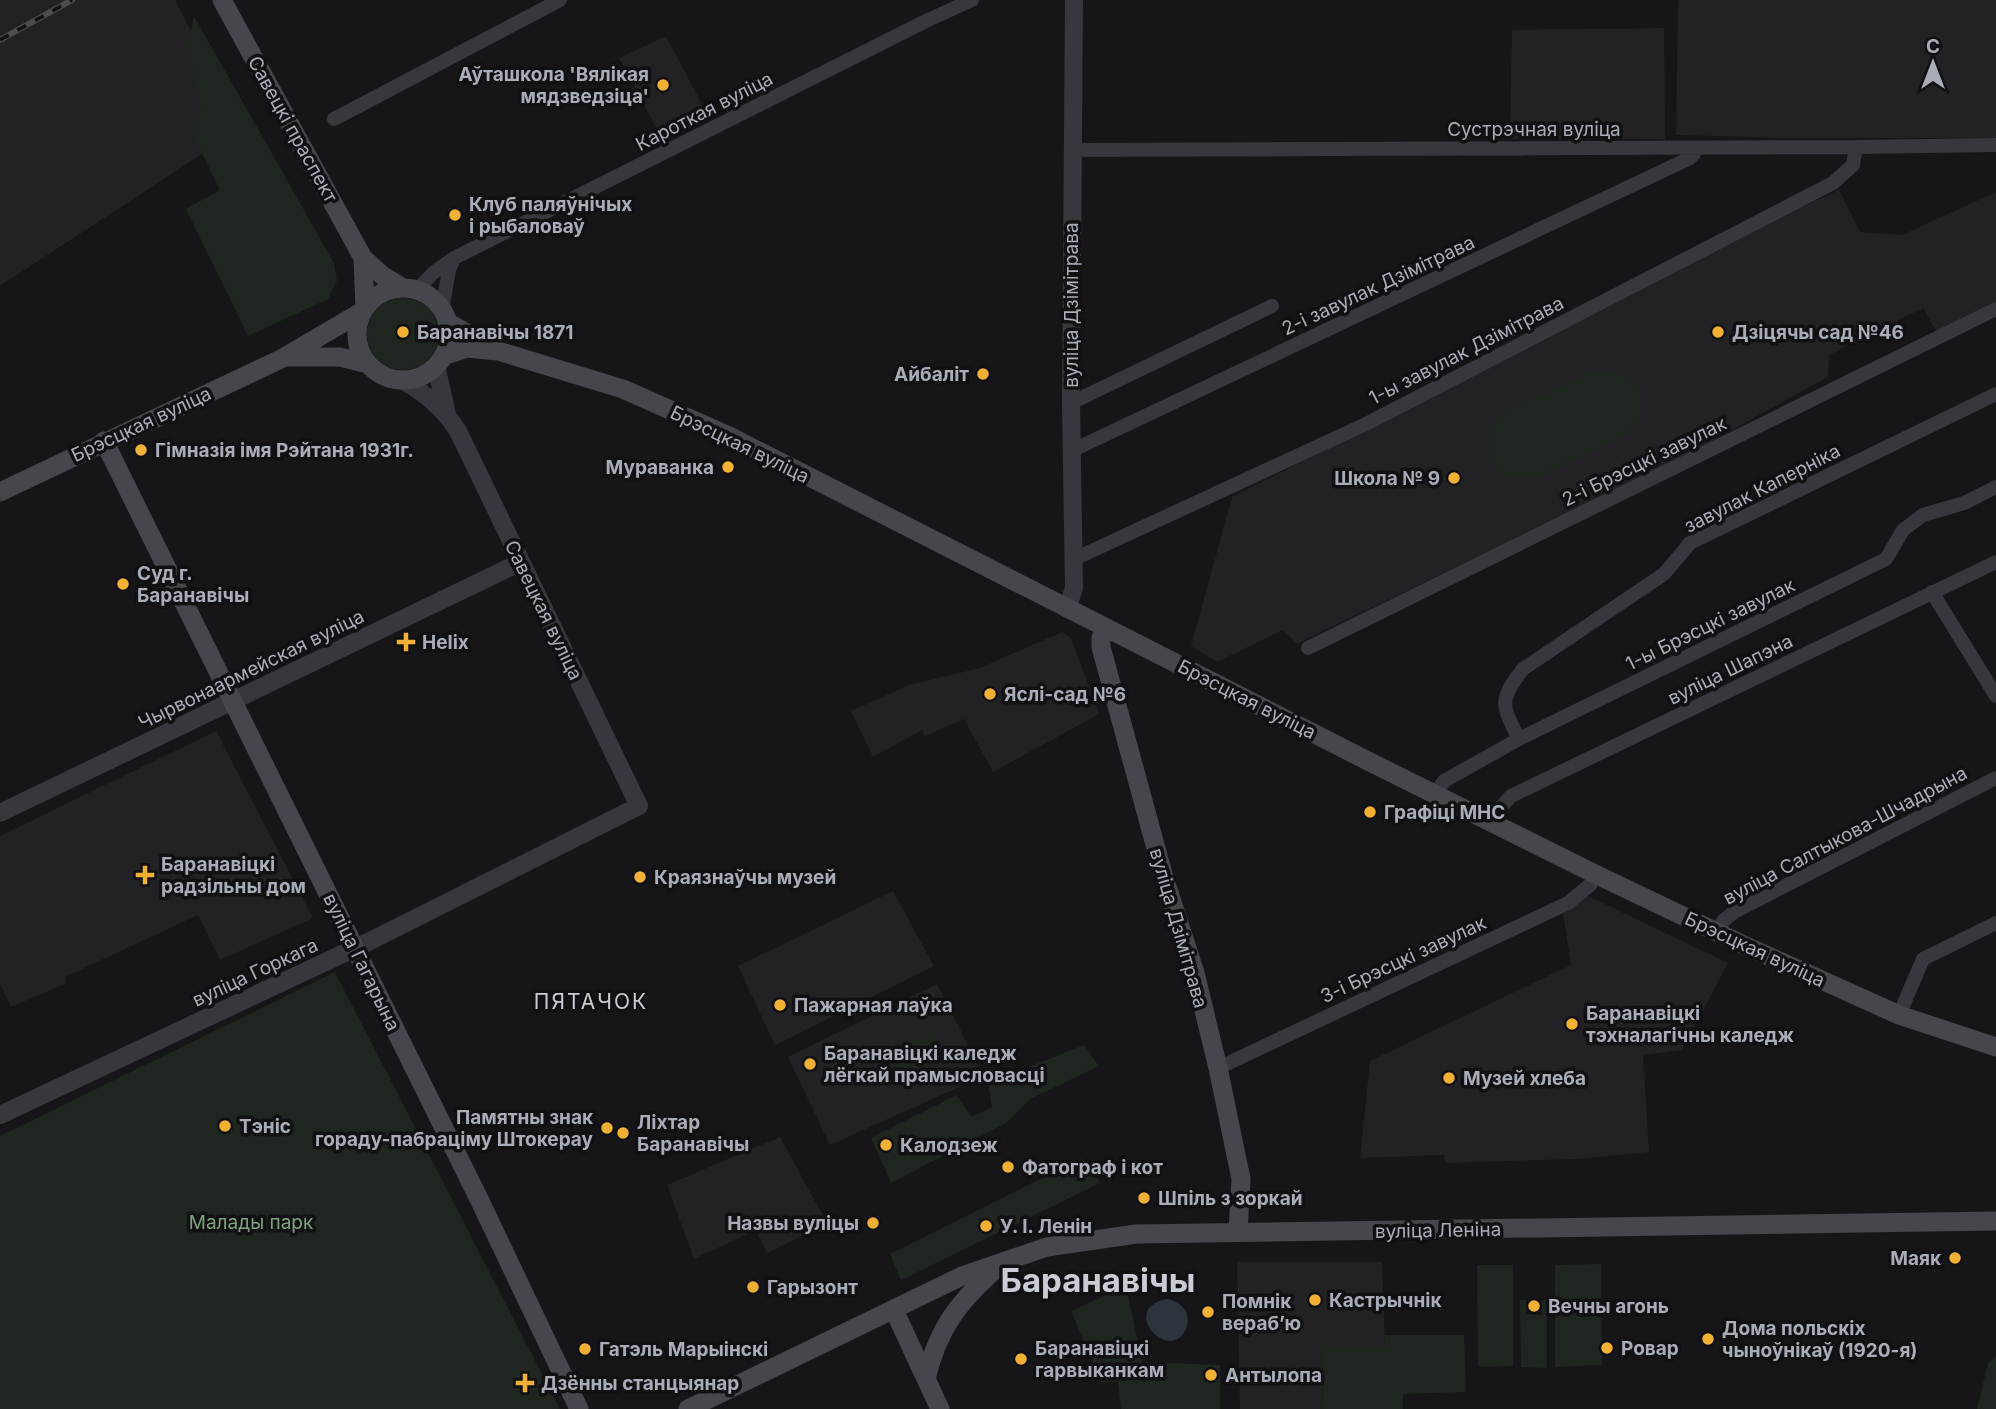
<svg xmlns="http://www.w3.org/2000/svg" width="1996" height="1409" viewBox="0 0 1996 1409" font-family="Inter,sans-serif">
<rect width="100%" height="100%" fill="#161618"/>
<path fill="#222225" d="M0,0H175L244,135L205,152L0,286Z
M1678,0H1996V138H1788L1676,135Z
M1664,28L1665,139H1510L1512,30Z
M666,36L706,112L661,137L619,58Z
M1839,190L1860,232L1902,235L1996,192V305L1938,334L1923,308L1829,355L1828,377L1679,459L1297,644L1283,630L1217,662L1191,646L1232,497L1606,308L1763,225Z
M1062,632L1071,638L1099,714L993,772L964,719L925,736L922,730L873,757L851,711L909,685L980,668Z
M216,731L313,918L220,960L198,915L65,977L67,983L11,1007L0,984V836Z
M893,891L934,966L775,1045L738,966Z
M1586,895L1728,963L1682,1050L1643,1055L1649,1152L1578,1159L1445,1163L1444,1155L1360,1158L1370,1061L1571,965L1563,913Z
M937,984L984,1076L830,1145L788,1057Z
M780,1137L827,1223L767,1253L756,1230L694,1259L667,1185Z
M1237,1262H1382L1385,1348L1322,1347L1323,1409H1240Z"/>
<path fill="#1e261f" d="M194,16L334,263L337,281L328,299L248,336L186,209L220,190L189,127L201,111L188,45Z
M367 334a36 36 0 1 1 72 0a36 36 0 1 1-72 0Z
M1596,370L1622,375L1640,392V416L1629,433L1535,479L1508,477L1489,460L1488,435L1501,413Z
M335,972L560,1409H0V1136Z
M932,1033L944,1057L898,1079L887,1054Z
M1084,1045L1099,1066L1030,1099L1006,1123L891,1183L871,1138L957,1095L971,1117L992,1107L988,1083Z
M1083,1158L1100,1183L901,1280L890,1254Z
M1601,1264L1602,1365L1555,1367V1265Z
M1477,1265H1513V1366L1478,1367Z
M1126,1286L1142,1362L1220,1365V1409H1121L1118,1382H1101L1071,1311Z
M1520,1300H1526V1314L1542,1315V1300H1547V1368L1521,1367Z
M1385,1335H1464L1466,1392L1403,1394V1409H1323L1322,1346L1384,1348Z
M1996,1356V1409H1977L1988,1363Z"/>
<path fill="#2c353c" d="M1167,1299C1180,1301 1191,1312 1187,1326C1173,1368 1116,1309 1167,1299Z"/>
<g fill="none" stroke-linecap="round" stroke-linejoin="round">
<path stroke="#37383d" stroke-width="14" d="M334,119L560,0
M1072,150L1856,147L1996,145
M417,290L433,273L454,258L926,21L972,0
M442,310L449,270L454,258
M1071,403L1272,306
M1071,451L1688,159L1694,154L1695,148
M1072,560L1366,424L1833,183L1853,165L1856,147
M1932,592L1996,696
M1308,648L1996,309
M1519,739C1502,705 1498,701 1523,669L1664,574L1690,543L1996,394
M1435,794L1444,781L1519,739L1886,559L1903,530L1923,515L1964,503L1996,487
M1492,823L1500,808L1511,796L1996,562
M1717,932L1724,920L1734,912L1996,778
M1899,1015L1923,959L1996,923
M1218,1068L1568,903L1591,884L1595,874"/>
<path stroke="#37383d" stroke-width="18" d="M436,366L447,414
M1067,609L1074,588L1071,403L1074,0
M0,813L521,562
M0,1115L370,941L639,806L458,431C444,409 425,393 402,380"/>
<path stroke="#45474d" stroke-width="19" d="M222,0L363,258L383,276L403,288
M363,258L365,308
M357 334a46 46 0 1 1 92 0a46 46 0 1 1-92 0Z
M447,322L492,347
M443,356L467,348L498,351L623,389L731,437L1368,761L1595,874L1746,946L1899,1015L1996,1047
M287,357H340L368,364
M104,441L479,1199L579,1409
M0,492L283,358L363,311
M1107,628L1101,638V647L1163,874L1195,973L1218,1068L1241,1179L1238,1232
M894,1310L940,1409
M926,1379C938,1327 960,1300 1000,1265
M688,1409L962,1276L1047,1247L1136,1234L1996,1221"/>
<defs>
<path id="rail" d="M0,40L72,0"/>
</defs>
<use href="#rail" stroke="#4a4c52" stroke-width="6"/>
<use href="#rail" stroke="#111113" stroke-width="3.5" stroke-dasharray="10" stroke-linecap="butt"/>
</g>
<g fill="#f2b134" stroke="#111113" stroke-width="2.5">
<circle cx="663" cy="85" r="7"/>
<circle cx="455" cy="215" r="7"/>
<circle cx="403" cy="332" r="7"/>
<circle cx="1718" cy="332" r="7"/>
<circle cx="983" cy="374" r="7"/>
<circle cx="141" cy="450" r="7"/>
<circle cx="728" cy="467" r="7"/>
<circle cx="1454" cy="478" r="7"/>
<circle cx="123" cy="584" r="7"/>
<path d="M402.5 631.5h7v7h7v7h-7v7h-7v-7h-7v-7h7z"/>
<circle cx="990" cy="694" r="7"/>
<circle cx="1370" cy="812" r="7"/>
<path d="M141.5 864.5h7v7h7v7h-7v7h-7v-7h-7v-7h7z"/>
<circle cx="640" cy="877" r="7"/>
<circle cx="780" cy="1005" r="7"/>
<circle cx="1572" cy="1024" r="7"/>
<circle cx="810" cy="1064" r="7"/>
<circle cx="1449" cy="1078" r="7"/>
<circle cx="225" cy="1126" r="7"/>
<circle cx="607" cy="1128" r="7"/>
<circle cx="623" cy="1133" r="7"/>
<circle cx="886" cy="1145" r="7"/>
<circle cx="1008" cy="1167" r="7"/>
<circle cx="1144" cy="1198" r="7"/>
<circle cx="873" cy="1223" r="7"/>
<circle cx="986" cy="1226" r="7"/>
<circle cx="1955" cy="1258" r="7"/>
<circle cx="753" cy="1287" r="7"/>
<circle cx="1315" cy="1300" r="7"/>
<circle cx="1534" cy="1306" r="7"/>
<circle cx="1208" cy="1312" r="7"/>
<circle cx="1708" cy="1339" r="7"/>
<circle cx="1607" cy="1348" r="7"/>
<circle cx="585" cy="1349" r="7"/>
<circle cx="1021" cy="1359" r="7"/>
<circle cx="1211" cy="1375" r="7"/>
<path d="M521.5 1372.5h7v7h7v7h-7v7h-7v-7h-7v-7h7z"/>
</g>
<g text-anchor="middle" stroke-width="7" stroke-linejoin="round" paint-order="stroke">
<g font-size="19" font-weight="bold" fill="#a8adb8" stroke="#111113" text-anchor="start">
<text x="649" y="81" text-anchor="end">Аўташкола 'Вялікая<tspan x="649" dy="22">мядзведзіца'</tspan></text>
<text x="469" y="211">Клуб паляўнічых<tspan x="469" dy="22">і рыбаловаў</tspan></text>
<text x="417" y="339">Баранавічы 1871</text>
<text x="1732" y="339">Дзіцячы сад №46</text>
<text x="969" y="381" text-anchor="end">Айбаліт</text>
<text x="155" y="457">Гімназія імя Рэйтана 1931г.</text>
<text x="714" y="474" text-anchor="end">Мураванка</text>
<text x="1440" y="485" text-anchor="end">Школа № 9</text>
<text x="137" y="580">Суд г.<tspan x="137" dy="22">Баранавічы</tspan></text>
<text x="422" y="649">Helix</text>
<text x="1004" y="701">Яслі-сад №6</text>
<text x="1384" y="819">Графіці МНС</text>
<text x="161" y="871">Баранавіцкі<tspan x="161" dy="22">радзільны дом</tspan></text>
<text x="654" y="884">Краязнаўчы музей</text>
<text x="794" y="1012">Пажарная лаўка</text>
<text x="1586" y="1020">Баранавіцкі<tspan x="1586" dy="22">тэхналагічны каледж</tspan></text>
<text x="824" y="1060">Баранавіцкі каледж<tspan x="824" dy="22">лёгкай прамысловасці</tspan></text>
<text x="1463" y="1085">Музей хлеба</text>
<text x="593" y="1124" text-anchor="end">Памятны знак<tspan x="593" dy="22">гораду-пабраціму Штокерау</tspan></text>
<text x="637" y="1129">Ліхтар<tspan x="637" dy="22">Баранавічы</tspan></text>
<text x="239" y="1133">Тэніс</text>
<text x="900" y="1152">Калодзеж</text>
<text x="1022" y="1174">Фатограф і кот</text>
<text x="1158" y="1205">Шпіль з зоркай</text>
<text x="859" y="1230" text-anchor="end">Назвы вуліцы</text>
<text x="1000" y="1233">У. І. Ленін</text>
<text x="1941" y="1265" text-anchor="end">Маяк</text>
<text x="767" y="1294">Гарызонт</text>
<text x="1329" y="1307">Кастрычнік</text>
<text x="1222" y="1308">Помнік<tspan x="1222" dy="22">верабʼю</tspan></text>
<text x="1548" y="1313">Вечны агонь</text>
<text x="1722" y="1335">Дома польскіх<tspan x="1722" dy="22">чыноўнікаў (1920-я)</tspan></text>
<text x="1035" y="1355">Баранавіцкі<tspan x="1035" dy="22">гарвыканкам</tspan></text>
<text x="1621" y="1355">Ровар</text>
<text x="599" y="1356">Гатэль Марыінскі</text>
<text x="1225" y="1382">Антылопа</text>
<text x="541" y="1390">Дзённы станцыянар</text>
</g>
<g font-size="19" fill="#a8adb8" stroke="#111113">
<text transform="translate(704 111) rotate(-27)" y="7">Кароткая вуліца</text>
<text transform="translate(293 129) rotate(61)" y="7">Савецкі праспект</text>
<text x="1534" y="136">Сустрэчная вуліца</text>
<text transform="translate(1378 285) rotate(-25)" y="7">2-і завулак Дзімітрава</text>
<text transform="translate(1071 305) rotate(-90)" y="7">вуліца Дзімітрава</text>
<text transform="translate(1466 350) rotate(-27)" y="7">1-ы завулак Дзімітрава</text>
<text transform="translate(141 424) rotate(-25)" y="7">Брэсцкая вуліца</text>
<text transform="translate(740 444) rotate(26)" y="7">Брэсцкая вуліца</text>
<text transform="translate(1644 461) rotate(-26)" y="7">2-і Брэсцкі завулак</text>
<text transform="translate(1762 488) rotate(-27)" y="7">завулак Каперніка</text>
<text transform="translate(544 610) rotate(64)" y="7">Савецкая вуліца</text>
<text transform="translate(1710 624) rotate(-26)" y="7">1-ы Брэсцкі завулак</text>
<text transform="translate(251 669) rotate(-26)" y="7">Чырвонаармейская вуліца</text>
<text transform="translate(1730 669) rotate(-26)" y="7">вуліца Шапэна</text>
<text transform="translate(1247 699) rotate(27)" y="7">Брэсцкая вуліца</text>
<text transform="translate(1845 835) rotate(-28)" y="7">вуліца Салтыкова-Шчадрына</text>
<text transform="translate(1179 928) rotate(74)" y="7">вуліца Дзімітрава</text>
<text transform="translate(1755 949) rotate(25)" y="7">Брэсцкая вуліца</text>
<text transform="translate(1403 959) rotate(-25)" y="7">3-і Брэсцкі завулак</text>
<text transform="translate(362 962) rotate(64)" y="7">вуліца Гагарына</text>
<text transform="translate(255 972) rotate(-25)" y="7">вуліца Горкага</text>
<text transform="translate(1438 1230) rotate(-1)" y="7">вуліца Леніна</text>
</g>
<g font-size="19" fill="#7fa381" stroke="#111113">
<text x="251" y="1229">Малады парк</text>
</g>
<g font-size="21" letter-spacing="2" fill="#c9ccd4" stroke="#111113">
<text x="591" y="1009">ПЯТАЧОК</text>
</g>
<g font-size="33" font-weight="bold" fill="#c9ccd4" stroke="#111113">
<text x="1098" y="1292">Баранавічы</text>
</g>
</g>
<g transform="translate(1933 63)" stroke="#111113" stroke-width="5" paint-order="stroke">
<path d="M0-5L12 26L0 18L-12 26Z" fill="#a8adb8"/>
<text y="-10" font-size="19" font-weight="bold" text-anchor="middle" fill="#a8adb8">С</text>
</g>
</svg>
